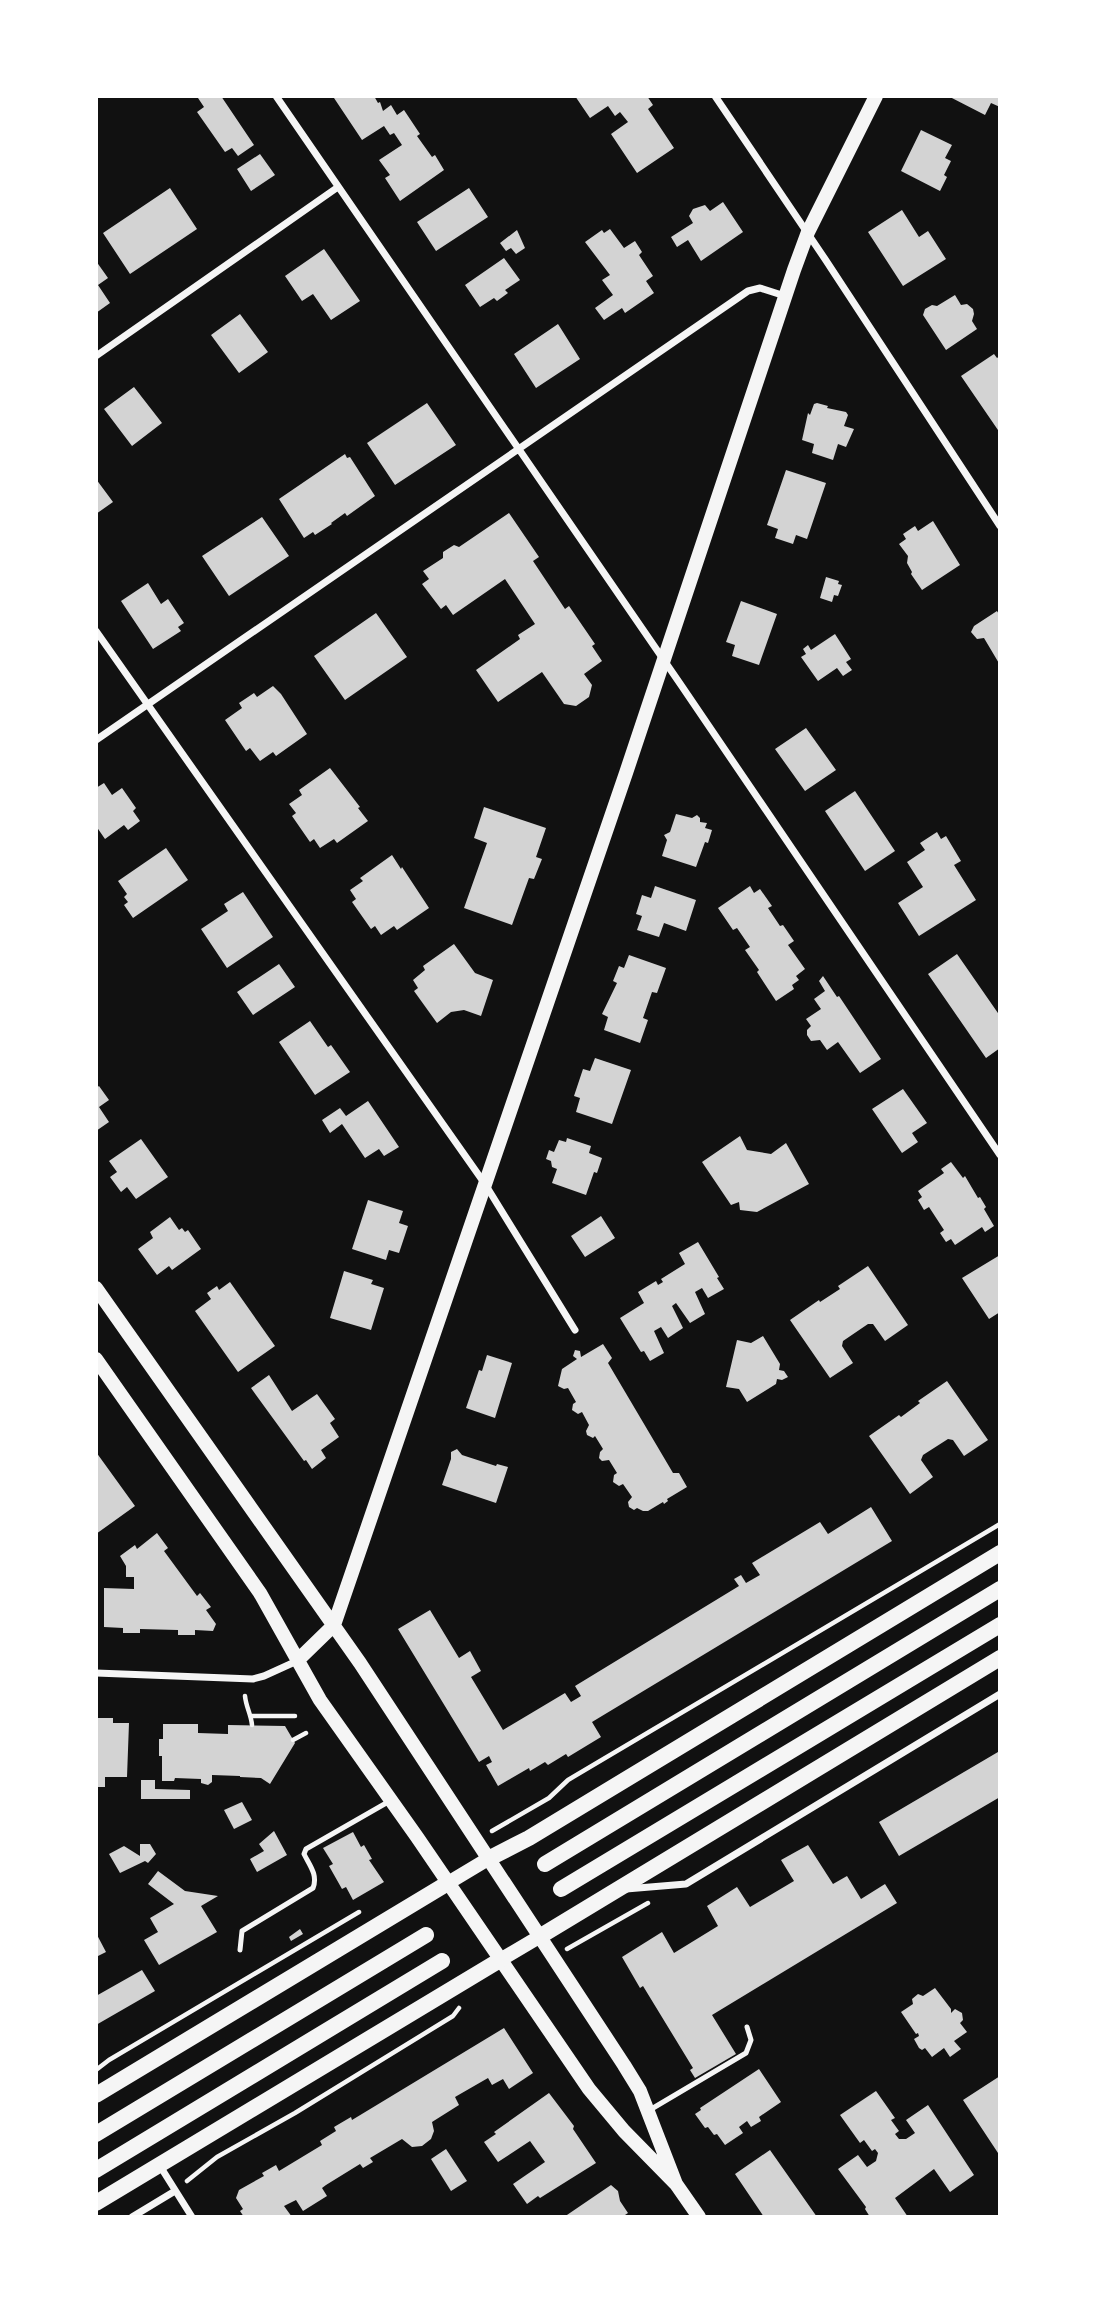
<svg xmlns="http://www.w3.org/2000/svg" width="1096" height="2313" viewBox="0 0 1096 2313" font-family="'Playfair Display',serif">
<rect width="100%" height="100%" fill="#111"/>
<path fill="#d3d3d3" d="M200,96H221L254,145L238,156L232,148L225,152L197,112L204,107L198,98Z
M337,96H374L378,103L380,102L383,111L391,105L397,115L404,110L420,134L417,136L432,157L435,155L444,170L400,201L385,178L390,175L379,160L402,145L394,133L390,135L384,126L362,140L334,98Z
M575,96H647L653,105L648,109L674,148L637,173L611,134L628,122L620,112L615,116L608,106L590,118Z
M948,96H1000V107L991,103L985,115Z
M921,130L952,145L945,158L951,161L944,175L947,177L940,191L901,171Z
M260,154L275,175L251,191L237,169Z
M170,188L197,229L130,274L103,233Z
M469,188L488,217L436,251L417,222Z
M723,202L743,232L701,261L688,240L677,247L671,237L693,223L689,216L693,209L705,205L710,211Z
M902,210L919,237L928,231L946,259L903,286L868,232Z
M610,229L624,248L635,241L642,252L639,255L653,276L646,281L654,293L625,313L622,308L604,320L595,308L613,295L602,280L610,275L585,242L602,230L604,233Z
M517,230L525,248L516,254L511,248L506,251L500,243Z
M324,249L360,301L331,320L313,294L302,301L285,276Z
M504,258L520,280L505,290L508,293L497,301L494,298L480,307L465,285Z
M96,261L108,278L98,285L110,303L96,313Z
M955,295L961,305L967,304L973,309L974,314L972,321L977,329L946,350L923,315L925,309L932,305L937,306Z
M240,314L268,352L239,373L211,335Z
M558,324L580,359L536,388L514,354Z
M994,354L997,358L1000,356V433L961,376Z
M134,387L162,423L132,446L104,409Z
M427,403L456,445L395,485L367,443Z
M817,403L828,406L827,408L846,412L848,415L844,426L854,429L846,447L838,444L833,460L812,453L814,444L802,440L808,413L810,415L814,404Z
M345,454L347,458L350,457L375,496L347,516L345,513L331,523L332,524L315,535L313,532L304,538L279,499Z
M786,470L826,483L807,539L796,535L793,544L775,538L778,529L767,525Z
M96,479L113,502L96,514Z
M509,513L539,557L533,561L565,609L569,606L595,644L592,646L602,661L584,674L592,685L589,697L576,706L564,704L542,672L498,702L476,670L520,639L518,635L535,624L505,579L453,615L446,605L441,609L422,584L429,579L423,571L443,558V552L454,545L459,547Z
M262,517L289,556L229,596L202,556Z
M933,521L960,565L922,590L911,574L912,572L907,563L908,556L899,544L906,539L903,534L915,526L918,531Z
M826,577L839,581L838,584L842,585L838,596L834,595L832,602L820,598Z
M148,583L161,604L168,599L184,623L178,627L181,631L153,649L121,601Z
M741,601L777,614L759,665L732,656L735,645L726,642Z
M997,611L1000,616V665L984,638L977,639L971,632L974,626Z
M376,613L407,657L345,700L314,656Z
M835,634L851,659L846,662L852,670L843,676L837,668L818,681L801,657L806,654L803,649L808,645L811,650Z
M273,686L281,694L307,734L276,756L273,752L260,761L250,748L246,751L225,720L242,708L239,703L254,693L257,697Z
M806,728L836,770L805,791L775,749Z
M330,768L360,807L358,808L368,821L337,843L334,839L320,848L314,839L310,842L292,816L296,813L289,804L302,795L299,790Z
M104,783L112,795L122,788L136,808L133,811L140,821L128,830L124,825L105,839L96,826V788Z
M855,791L895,851L865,871L825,811Z
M484,807L546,828L536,857L542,859L534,879L529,878L512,925L464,908L487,843L474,838Z
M676,814L692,818L697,815L700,818V822L707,823L705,828L712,830L708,843L705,842L696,867L662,856L667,840L664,835L670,832Z
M937,832L941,839L946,836L961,861L954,865L976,900L919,936L898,903L923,887L907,862L925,850L920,843Z
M166,848L188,880L133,918L124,905L128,902L124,897L127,894L118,881Z
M392,855L401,869L402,867L429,908L397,930L394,926L381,935L375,926L371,929L352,902L356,899L350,890L363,881L360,878Z
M655,886L696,900L686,931L664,923L659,937L637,930L642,916L636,914L642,895L651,898Z
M750,886L754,893L760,889L772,906L768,908L780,926L783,925L794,941L788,945L805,969L796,976L799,980L792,985L794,989L776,1001L757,972L759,970L745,950L750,947L737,928L733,930L718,908Z
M243,892L273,937L227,968L201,929L228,911L224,904Z
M454,944L475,973L493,980L481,1016L464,1010L451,1012L437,1023L414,991L418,988L413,980L425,970L423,966Z
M957,954L1000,1016V1048L986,1058L928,974Z
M629,955L666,968L657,993L652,992L643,1018L648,1020L640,1043L604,1030L608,1017L602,1014L617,983L613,981L619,966L624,968Z
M279,964L295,987L253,1015L237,992Z
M823,976L837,997L839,996L881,1059L860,1073L838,1042L827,1050L820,1040L811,1041L807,1035V1030L811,1026L806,1019L821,1009L814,999L825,991L819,981Z
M310,1021L328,1047L331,1045L350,1072L315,1095L279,1042Z
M595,1058L631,1070L612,1124L576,1112L580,1098L574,1096L583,1069L590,1071Z
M99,1086L109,1100L99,1107L109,1122L96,1131V1088Z
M903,1089L927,1123L912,1133L918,1142L902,1153L872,1109Z
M368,1101L399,1147L384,1156L379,1149L365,1158L342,1124L330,1133L322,1120L340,1108L346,1116Z
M740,1136L747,1150L771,1154L786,1143L809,1184L757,1212L740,1210L739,1202L731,1205L702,1162Z
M567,1138L591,1146L589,1153L602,1158L597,1173L594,1172L586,1195L552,1183L557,1169L552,1167L551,1161L546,1159L549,1150L554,1152L559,1140L566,1142Z
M141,1139L168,1177L136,1199L127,1187L121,1192L110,1177L117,1172L109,1161Z
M951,1162L963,1178L965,1176L978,1198L980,1197L986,1207L984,1209L994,1226L985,1232L982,1227L955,1245L951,1239L946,1242L940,1233L944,1230L929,1207L924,1210L918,1200L922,1197L918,1191L944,1173L941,1169Z
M368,1200L403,1211L399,1223L408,1226L399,1253L389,1250L386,1260L352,1249Z
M601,1216L615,1238L585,1257L571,1236Z
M170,1217L179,1230L182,1228L185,1232L188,1230L201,1249L172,1270L169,1266L157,1275L138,1249L153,1238L150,1232Z
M698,1242L719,1277L717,1278L724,1289L708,1298L702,1288L695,1292L705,1314L690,1323L676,1303L672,1306L683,1328L668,1338L661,1327L654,1331L664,1353L650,1361L644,1351L641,1352L620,1318L644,1303L638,1292L656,1281L658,1285L663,1282L661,1279L685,1264L679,1253Z
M1000,1255V1312L989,1319L962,1278Z
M868,1266L908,1325L885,1341L873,1324H868L843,1341L842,1346L853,1363L830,1378L790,1320L819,1300L820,1302L840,1289L838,1286Z
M344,1271L373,1280L371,1284L384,1288L371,1330L330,1318Z
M230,1282L275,1346L238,1372L195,1311L211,1299L207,1293L217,1286L219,1290Z
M763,1336L780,1364L779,1370L784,1371L788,1377L782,1380L777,1379L776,1384L747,1402L739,1389L726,1387L737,1340L751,1343Z
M603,1344L612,1358L608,1363L673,1473H679L687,1487L667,1499L668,1501L664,1504L663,1502L648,1511H643L637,1508L634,1510L629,1507L628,1502L632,1497L623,1484L619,1486L613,1482L614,1475L617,1473L609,1460L602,1461L599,1458L600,1452L603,1449L595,1436L593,1438L587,1435L586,1431L589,1425L582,1412L578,1414L572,1410L573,1404L576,1402L568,1388L564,1389L558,1386L562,1369L577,1359L573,1356L575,1350L580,1351L581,1357Z
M487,1355L512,1363L495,1418L466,1408L479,1370L482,1371Z
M269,1375L292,1411L317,1394L335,1419L330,1423L339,1437L321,1450L326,1458L312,1469L306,1460L304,1461L251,1388Z
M947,1381L988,1440L964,1456L953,1440L948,1439L923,1455L921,1460L933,1477L910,1494L869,1436L899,1415L901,1417L920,1403L918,1401Z
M457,1449L462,1455L496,1466L497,1464L508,1467L496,1503L442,1485L451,1459V1452Z
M96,1452L135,1506L96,1534Z
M871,1507L892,1541L592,1722L601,1737L568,1757L566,1754L548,1765L545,1762L530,1771L529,1768L498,1786L486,1765L492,1762L489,1756L479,1762L398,1629L430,1610L459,1658L470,1651L481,1671L471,1677L503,1730L565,1693L571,1702L581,1696L575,1686L739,1586L734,1579L741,1575L746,1583L760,1575L752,1563L820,1522L828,1534Z
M157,1533L168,1548L164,1551L197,1596L200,1593L211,1607L206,1610L216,1624L213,1631L195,1630V1635H178V1630L140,1629V1633H123V1628L104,1627V1588L134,1589V1577H126V1566L120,1556L135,1545L137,1549Z
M96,1718H113V1723H129L127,1777H105V1787H96Z
M163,1724H198V1733L228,1734V1725L285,1726L295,1743L270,1784L261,1778L240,1777V1776L212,1775V1782L208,1785L201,1783V1779L175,1778L174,1781H162V1756H159V1739H163Z
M998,1752L1000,1797L899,1856L879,1822Z
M141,1780H155V1789L190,1790V1799H141Z
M242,1802L252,1820L234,1829L224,1810Z
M274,1831L287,1855L257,1872L250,1859L264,1851L259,1844Z
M353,1832L361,1847L364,1845L372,1859L369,1860L384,1882L353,1900L346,1887L342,1889L329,1866L333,1864L323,1848Z
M140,1844H150L156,1854L148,1863L145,1861L120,1873L109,1854L124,1846L140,1856Z
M808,1845L833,1884L847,1876L861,1899L885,1884L897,1903L712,2015L736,2054L695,2078L690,2070L693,2068L643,1986L640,1988L622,1957L662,1932L674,1953L718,1926L707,1906L737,1887L750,1907L794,1881L781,1860Z
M158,1871L185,1891L218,1896L201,1906L217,1932L159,1965L144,1940L158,1932L150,1918L174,1904L148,1884Z
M300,1929L303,1934L291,1941L289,1937Z
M96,1933L106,1952L96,1957Z
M142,1970L155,1991L96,2025V1996Z
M935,1988L951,2009V2013L955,2009L962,2013L963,2020L960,2023L967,2032L954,2041L961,2049L950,2057L944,2048L932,2057L925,2048L922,2050L919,2048L914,2039L919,2036L918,2033L916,2034L901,2012L913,2004L912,1999L918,1994L923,1996Z
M504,2028L533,2073L509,2089L503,2079L492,2085L488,2078L455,2097L459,2105L432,2122L434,2131L431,2139L422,2146L412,2147L402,2139L370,2158L373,2162L363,2168L360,2164L326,2185L322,2188L327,2196L303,2211L296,2200L284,2206L292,2217H244L240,2211L243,2209L236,2198L239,2190L264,2176L262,2173L276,2165L279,2171L322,2145L320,2141L336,2131L334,2127L351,2117L352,2120Z
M759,2069L781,2102L759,2117L761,2121L751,2127L747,2121L739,2127L743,2133L725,2145L717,2134L714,2135L708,2127L705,2128L695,2114L701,2110L700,2108Z
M1000,2076V2152L998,2153L963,2100Z
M876,2091L895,2118L891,2120L899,2131L895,2134L899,2139H906L915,2133L906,2120L928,2105L974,2175L950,2192L934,2169L895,2198L908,2217H870L865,2209L866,2207L838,2169L858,2155L867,2167L876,2161L878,2153L875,2149L872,2151L864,2140L860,2143L840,2115Z
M549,2093L574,2126L573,2129L596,2163L540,2198L538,2196L527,2204L513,2184L545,2162L530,2141L498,2162L484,2142L496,2134L494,2132Z
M446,2149L467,2181L451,2191L431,2159Z
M770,2150L817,2217H764L735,2174Z
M611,2185L618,2191L620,2201L628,2213L622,2217H564Z"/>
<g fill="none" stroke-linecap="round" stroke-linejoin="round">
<path stroke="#f5f5f5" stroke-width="4.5" d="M245,1696C246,1707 251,1714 252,1725
M251,1716H295
M293,1740L306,1733
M492,1831L549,1798L568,1780L1000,1524
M567,1949L648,1903
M96,2070L109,2060L359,1912
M187,2181L217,2157L295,2113L453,2016L459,2008"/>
<path stroke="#f5f5f5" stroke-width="5" d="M240,1950L242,1931L313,1888C318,1875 310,1866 304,1854L306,1849L388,1802
M648,2111L746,2053L751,2040L747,2027"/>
<path stroke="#f5f5f5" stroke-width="7" d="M276,96L681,685L1000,1155
M715,96L825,259L1000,526
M96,356L338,187
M96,631L485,1184L575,1330
M96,740L748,291L760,288L785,296
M96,1673L253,1679L264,1676L297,1661
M626,1889L686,1884L1000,1694
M160,2166L192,2217
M132,2217L175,2191"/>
<path stroke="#f5f5f5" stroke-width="14" d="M96,1288L360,1663L624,2065L640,2091L676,2184
M96,1359L260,1593L320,1700L417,1837L589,2089L624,2131L676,2184L699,2217
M298,1660L334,1625L626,773L794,270L808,232L876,96
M448,1883L488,1859
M500,1960L539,1937"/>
<path stroke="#f5f5f5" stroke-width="16" d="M488,1859L529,1838L1000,1553
M545,1864L1000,1589
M561,1889L1000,1625
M539,1937L1000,1658
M96,2095L448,1883
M96,2134L426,1935
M96,2170L442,1961
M96,2203L500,1960"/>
</g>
<rect width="1096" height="2313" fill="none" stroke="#ffffff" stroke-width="196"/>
</svg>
